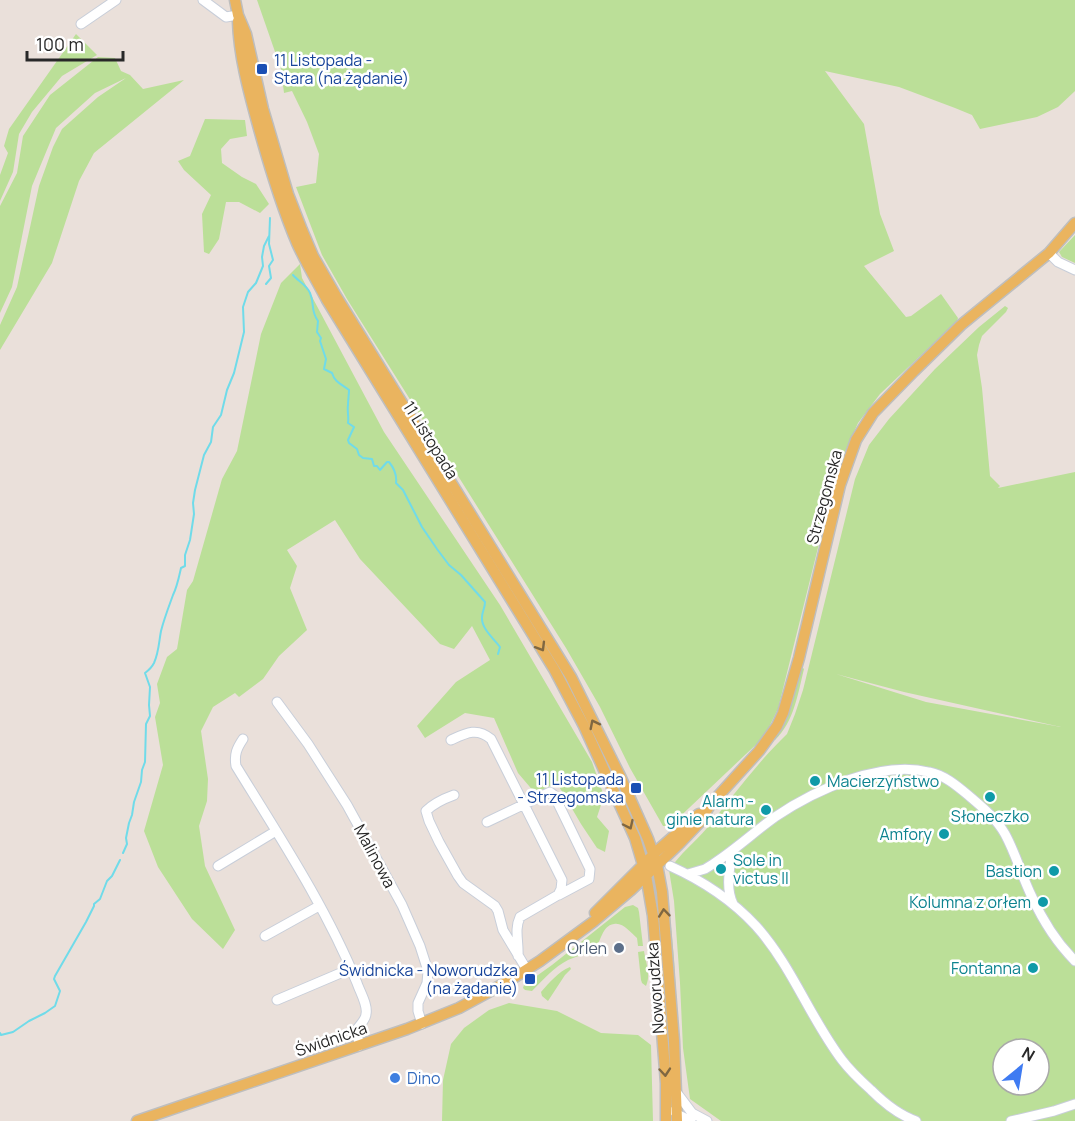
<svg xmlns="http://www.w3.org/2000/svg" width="1075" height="1121" viewBox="0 0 1075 1121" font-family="Manrope,sans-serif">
<rect width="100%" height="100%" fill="#eae0da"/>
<path fill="#bbdf98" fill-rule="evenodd" d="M257,0H1075V91L1058,107L1037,117L980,129L972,115L955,108L899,87L825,71L864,124L880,214L894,251L864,266L906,317L911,316L941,294L958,318L957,321L880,394L858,423L838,467L778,709L764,737L670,826H663L630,768L600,707L566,648L347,299L322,255L296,187L316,183L319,154L307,122L292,91L284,93L281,69Z
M76,34L97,55L62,76L32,112L19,134L13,172L0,201V175L8,153L4,146L9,129Z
M98,57L115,58L121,71L130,75L143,89L184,80L94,153L79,181L52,263L0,350V325L17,287L39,186L53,147L62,129L98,97L126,78L95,93L56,128L32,186L12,287L0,313V206L17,173L23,136L50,95Z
M205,119L245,120L247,136L230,139L221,149L222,163L242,177L256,184L269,204L260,213L239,202H226L219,239L209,254L204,252L202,214L211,195L184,170L178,161L190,156Z
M1075,235V263L1062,257L1059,252Z
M300,264L302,278L384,432L500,605L592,762L604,796L597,817L609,831L605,852L597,848L581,824L557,783L535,793L518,773L494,718L465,713L425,738L417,726L456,682L490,660L472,626L454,649L440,644L360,559L335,520L287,550L297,566L290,588L307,630L279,656L263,679L239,697L235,693L213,707L201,731L208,779L207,801L199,826L205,866L235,930L223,949L192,919L158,867L144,831L163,765L155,717L160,703L157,684L167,657L177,649L187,590L193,581L222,479L237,451L261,334L281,283Z
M1005,306L1008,308L1006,312L982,336L979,345L977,355L982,388L990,476L1000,486L998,488L1075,472V1121H721L690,1099L683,1048L680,983L674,901L669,870C680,854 695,842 707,828C733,796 757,763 787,734L795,714L803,690L855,479L869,445L889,419L935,369L979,327ZM836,674L904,692L1061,727L926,702ZM1003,1049H1039V1085H1003Z
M803,668L804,669C798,693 794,722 775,740L774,737L801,669Z
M667,892L668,894L674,959L681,1079H680Z
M633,905L638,908L639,912L643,946H638L637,938C631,933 623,922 614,924C601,926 602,942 594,949C587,955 576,956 568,960C554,967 543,980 532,991L525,990L523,988L524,985L552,965L625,907Z
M644,951C646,964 651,974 646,986L642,983L641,980L638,952Z
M570,967L571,969L565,975L548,1001L542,996L541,992C550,982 558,972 570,967Z
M509,1003L557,1011L601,1033L638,1035L651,1045L653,1121H442L443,1080L451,1044L464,1028L489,1010Z"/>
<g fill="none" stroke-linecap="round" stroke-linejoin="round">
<path stroke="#70dbe9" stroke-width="2" d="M293,275C298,281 307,285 310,293C315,304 310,310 318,321L317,332L321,338L320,341L326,359L324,369L332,373C335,383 342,384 349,390C349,395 348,399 348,405C347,411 349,417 348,423L354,427L348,440L349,443L357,449L359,455L363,458L372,459L374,466H377L380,470L387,462H389C394,468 397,475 396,483L403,490L422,527L437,549L449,565L461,575L485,602C485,608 482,612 482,617C481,628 493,638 500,647L498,654
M266,284L271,278L269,266L273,260L269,244L270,218
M123,853L127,844L126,838L129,823L132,815L134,802L141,782L142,770L145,762L146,724L150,716L149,705L150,687L145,673C149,670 152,667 154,663C159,652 159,641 161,631C164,619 169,606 173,595C177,587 179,577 181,568L185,566V555L190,540L194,514L193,503L195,490L204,455L211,442L213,427L221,415L227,390L234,373L244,332L243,307L248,292L256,283L263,266L262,257L264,246L269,236
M0,1033L1,1035L13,1032L29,1021L45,1013L55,1006L60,991L54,979L55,976L86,922L94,906V904L100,899L107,881L112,876L120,860"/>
<defs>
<path id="minor" d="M203,0L226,17L238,15
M81,24L116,0
M1049,253L1058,262L1075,270
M277,702L308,744L347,805L402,905L420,946L428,971L427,983L418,1003V1011L422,1024
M243,739C237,748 234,754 236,766C279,836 326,907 357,983C360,992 368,1005 366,1014C366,1019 360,1025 357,1029L359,1046
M451,740C466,733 477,727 491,739L562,880L561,889L558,895L520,917C514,930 519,942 518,956
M454,795C443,799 434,803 426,811L429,821L439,842L458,876L463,883L495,906L498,911L503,930L527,970
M487,822L550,792L554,795L590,869L589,879L559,895
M732,851C730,868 725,887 733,904
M218,866L276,831
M670,866C701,880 732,900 756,926C792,966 810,1018 842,1060C851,1072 861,1081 871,1090C884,1103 899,1115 916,1121
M688,874L705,869L713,864C735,850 754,832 775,817C815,790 880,760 929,772C944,775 956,785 968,795C982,807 996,818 1005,834C1016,854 1022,877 1032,897C1043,921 1057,943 1075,961
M265,936L319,906
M277,1000L350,969
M677,1093L692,1113L707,1121
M674,1111L677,1114L691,1121
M1011,1121L1054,1111L1075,1104"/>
<path id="major" d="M235,0L238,15L246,34L263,109L288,194L302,230L313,256L336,296L571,677L620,776L648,839L657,865L662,892L674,1041L677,1121
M238,21C239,56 249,92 258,125C269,165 281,205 297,243C306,263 317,281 327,300L554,669L584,726L635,838L646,875L653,916L666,1083V1121
M595,913L657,851L699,814
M137,1121L407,1029L459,1008L507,982L540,961L593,922L631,890L678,845L699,823L710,805L759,751L777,726L783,713L799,658L840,485L856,440L873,413L914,371L961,325L1049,253L1075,223"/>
</defs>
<use href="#minor" stroke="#c8ced9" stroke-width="11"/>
<use href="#major" stroke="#bebebe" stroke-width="13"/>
<use href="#minor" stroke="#fff" stroke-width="9"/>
<use href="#major" stroke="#eab45f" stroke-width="10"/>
</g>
<defs><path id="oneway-chevron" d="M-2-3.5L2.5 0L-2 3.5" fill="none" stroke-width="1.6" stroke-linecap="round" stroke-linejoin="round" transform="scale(1.5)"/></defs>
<g stroke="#7f6741">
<use href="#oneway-chevron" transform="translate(541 647) rotate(59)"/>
<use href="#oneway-chevron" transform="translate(594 724) rotate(-117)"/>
<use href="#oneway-chevron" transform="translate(629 825) rotate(65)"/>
<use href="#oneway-chevron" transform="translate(664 913) rotate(-96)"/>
<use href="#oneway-chevron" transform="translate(665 1072) rotate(85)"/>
</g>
<g fill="#1a4fb4" stroke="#fff" stroke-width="2">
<rect x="256" y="63" width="12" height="12" rx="3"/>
<rect x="630" y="782" width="12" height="12" rx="3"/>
<rect x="524" y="973" width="12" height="12" rx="3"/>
</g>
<g fill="#0f9aa8" stroke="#fff" stroke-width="2">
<circle cx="815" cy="781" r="6"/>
<circle cx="990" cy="797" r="6"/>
<circle cx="766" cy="810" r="6"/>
<circle cx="944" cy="834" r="6"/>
<circle cx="721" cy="869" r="6"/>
<circle cx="1054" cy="871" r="6"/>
<circle cx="1043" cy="902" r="6"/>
<circle cx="1033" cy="968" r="6"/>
</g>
<circle fill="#5c6f8a" stroke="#fff" stroke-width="2" cx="619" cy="948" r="6"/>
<circle fill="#3f7fe0" stroke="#fff" stroke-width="2" cx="395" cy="1078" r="6"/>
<g text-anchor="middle" stroke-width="5" stroke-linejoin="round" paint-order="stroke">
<g font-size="16" fill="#164399" stroke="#fff" text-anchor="end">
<text x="274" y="66" text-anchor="start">11 Listopada -<tspan x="274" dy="18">Stara (na żądanie)</tspan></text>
<text x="624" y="785">11 Listopada<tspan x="624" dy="18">- Strzegomska</tspan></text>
<text x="518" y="976">Świdnicka - Noworudzka<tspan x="518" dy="18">(na żądanie)</tspan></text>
</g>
<g font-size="16" fill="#282828" stroke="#fff">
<text transform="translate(431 440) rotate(58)" y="6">11 Listopada</text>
<text transform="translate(824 497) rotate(-75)" y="6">Strzegomska</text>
<text transform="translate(375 856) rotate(62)" y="6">Malinowa</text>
<text transform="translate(655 988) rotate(-94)" y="6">Noworudzka</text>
<text transform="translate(331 1039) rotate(-19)" y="6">Świdnicka</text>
</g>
<g font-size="16" fill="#0d838f" stroke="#fff" text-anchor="end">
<text x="827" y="787" text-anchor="start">Macierzyństwo</text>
<text x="754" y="807">Alarm -<tspan x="754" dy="18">ginie natura</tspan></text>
<text x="990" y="822" text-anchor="middle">Słoneczko</text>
<text x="932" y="840">Amfory</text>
<text x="733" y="866" text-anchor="start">Sole in<tspan x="733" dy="18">victus II</tspan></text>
<text x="1042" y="877">Bastion</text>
<text x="1031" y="908">Kolumna z orłem</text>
<text x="1021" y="974">Fontanna</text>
</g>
<g font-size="16" fill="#4e5e75" stroke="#fff" text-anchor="end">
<text x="607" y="954">Orlen</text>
</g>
<g font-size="16" fill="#366cbe" stroke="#fff" text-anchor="start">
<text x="407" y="1084">Dino</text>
</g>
</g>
<g transform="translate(1021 1067) rotate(30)"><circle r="28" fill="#ffffff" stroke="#a9a9a9" stroke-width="1.5"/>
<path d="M0-4.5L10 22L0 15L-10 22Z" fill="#3f7bf2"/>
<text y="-9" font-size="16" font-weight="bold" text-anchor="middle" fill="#282828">N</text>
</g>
<path d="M27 51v9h96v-9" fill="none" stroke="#282828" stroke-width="3"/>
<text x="36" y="51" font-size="18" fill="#282828" stroke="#ffffff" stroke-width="4.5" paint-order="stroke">100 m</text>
</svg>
